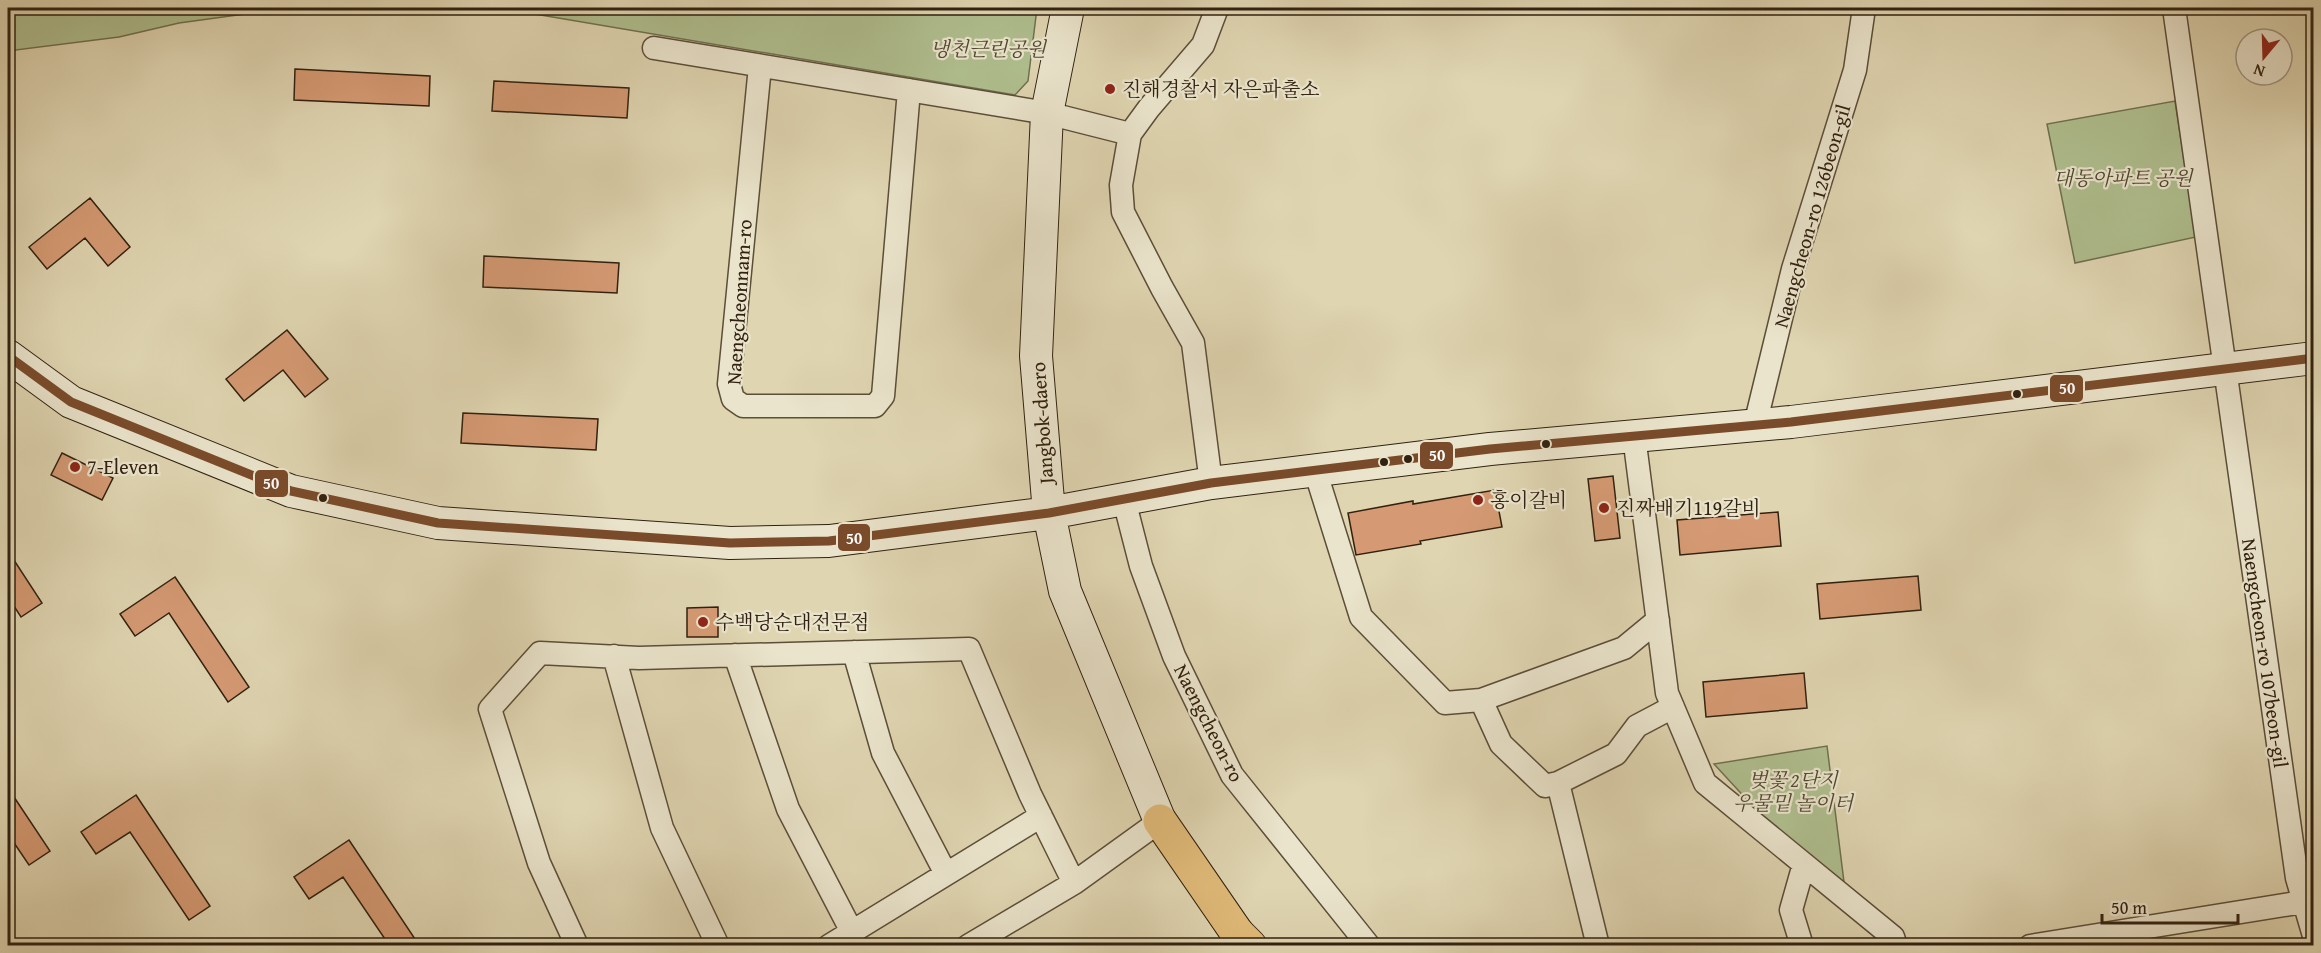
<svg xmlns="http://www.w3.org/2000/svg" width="2321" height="953" viewBox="0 0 2321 953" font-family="'Gentium Book Plus','Noto Serif KR',serif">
<rect width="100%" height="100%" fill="#dfd5b1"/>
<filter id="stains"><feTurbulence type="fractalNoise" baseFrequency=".00333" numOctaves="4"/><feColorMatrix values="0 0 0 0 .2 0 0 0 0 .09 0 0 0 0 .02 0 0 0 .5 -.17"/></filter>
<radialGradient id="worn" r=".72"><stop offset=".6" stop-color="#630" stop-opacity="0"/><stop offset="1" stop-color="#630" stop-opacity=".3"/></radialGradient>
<path fill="#afbe8e" stroke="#70704f" stroke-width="1.5" d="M8,8H288L179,23L119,37L8,51Z
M499,8H1037L1028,81L1015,95Z
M2175,101L2196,237L2075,263L2047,124Z
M1827,746L1844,882L1773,828L1714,764Z"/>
<path fill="#d59a73" stroke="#312110" stroke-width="1.5" d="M295,69L430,76L429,106L294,100Z
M494,81L629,88L627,118L492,111Z
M90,198L130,247L108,266L85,238L47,269L29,247Z
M484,256L619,263L617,293L483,287Z
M287,330L328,379L305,397L283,370L244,401L226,379Z
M463,413L598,419L596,450L461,443Z
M62,453L113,478L102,500L51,475Z
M1613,476L1620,538L1595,541L1588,479Z
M1495,490L1502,527L1420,541L1421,544L1356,555L1348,513L1413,501V504Z
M1778,512L1781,546L1680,555L1677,520Z
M8,551L42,603L21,617L8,597Z
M1918,576L1921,610L1820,619L1817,584Z
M175,577L249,687L228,702L169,613L135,636L120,614Z
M718,607V637H687V608Z
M1804,673L1807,708L1706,717L1703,682Z
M8,788L50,851L29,865L8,834Z
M136,795L210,906L189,920L130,832L96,854L81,832Z
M349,840L419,945H389L343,877L309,899L294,877Z"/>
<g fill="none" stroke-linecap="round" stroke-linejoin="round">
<defs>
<path id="minor" d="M2174,8L2297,878L2314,936
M654,48L1047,113L1130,134L1149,108L1203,45L1217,8
M760,66L729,384L733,399L743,406H875L883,396L909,90
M1130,134L1121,185L1123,212L1162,288L1193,343L1211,483
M1755,425L1793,269L1855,70L1864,8
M1634,436L1667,693L1705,783L1893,937L1896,946
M1315,470L1361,617L1445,703L1481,700L1624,648L1658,620
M1124,500L1141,566L1174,656L1232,775L1369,946
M854,652L883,753L946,874
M735,655L788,809L852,932
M614,656L662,828L718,946
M1481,700L1501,744L1545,786L1558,783L1616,754L1637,726L1673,707
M1558,783L1598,946
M577,946L539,863L490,709L540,653L639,658L969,649L1030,794L1074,883
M829,946L1041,816
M968,946L1074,883L1160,821
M1802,946L1791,910L1804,864
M2030,946L2303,902"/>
<path id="secondary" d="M1068,8L1047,113L1036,356L1049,513L1065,591L1160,821
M8,356L71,402L291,491L438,523L730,543L829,541L1049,513L1211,483L1490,449L1791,422L2314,358"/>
<path id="primary" d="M1160,821L1246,946"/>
<path id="trunk" d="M1237,933L1250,946"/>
</defs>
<use href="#minor" stroke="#5c4e38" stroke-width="25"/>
<use href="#secondary" stroke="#312110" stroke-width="34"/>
<use href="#primary" stroke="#312110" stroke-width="35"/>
<use href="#trunk" stroke="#312110" stroke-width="35"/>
<use href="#minor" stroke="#eae4cc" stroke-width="22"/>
<use href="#secondary" stroke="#eae4cc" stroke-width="32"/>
<use href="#primary" stroke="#e0ba78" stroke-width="33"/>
<use href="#trunk" stroke="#e0ba78" stroke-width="33"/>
<defs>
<path id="bus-1" d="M8,356L71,402L291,491L438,523L730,543L829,541L1049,513L1211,483L1490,449L1791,422L2314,358"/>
</defs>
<use href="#bus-1" stroke="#eae4cc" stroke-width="14"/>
<use href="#bus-1" stroke="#7a4b2a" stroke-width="9"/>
</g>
<g fill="#8f2418" stroke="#eae4cc" stroke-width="2">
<circle cx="1110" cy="89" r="6"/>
<circle cx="75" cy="467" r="6"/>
<circle cx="1478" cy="500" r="6"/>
<circle cx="1604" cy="508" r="6"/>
<circle cx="703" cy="622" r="6"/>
</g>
<g fill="#312110" stroke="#eae4cc" stroke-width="2">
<circle cx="2017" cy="394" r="5"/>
<circle cx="1546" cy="444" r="5"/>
<circle cx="1408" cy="459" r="5"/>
<circle cx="1384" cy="462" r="5"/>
<circle cx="323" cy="498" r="5"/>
</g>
<g text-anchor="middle" stroke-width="4.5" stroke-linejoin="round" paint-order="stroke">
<g font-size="20" font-style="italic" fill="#504830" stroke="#eae4cc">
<text x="988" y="56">냉천근린공원</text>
<text x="2123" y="185">대동아파트 공원</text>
<text x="1793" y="787">벚꽃 2단지<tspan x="1793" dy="23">우물밑 놀이터</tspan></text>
</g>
<g font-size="20" fill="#312110" stroke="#eae4cc" text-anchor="start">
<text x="1122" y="96">진해경찰서 자은파출소</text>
<text x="87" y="474">7-Eleven</text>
<text x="1490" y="507">홍이갈비</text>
<text x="1616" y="515">진짜배기119갈비</text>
<text x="715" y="629">수백당순대전문점</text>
</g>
<g font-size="20" fill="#312110" stroke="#eae4cc">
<text transform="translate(1812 216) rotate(-74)" y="7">Naengcheon-ro 126beon-gil</text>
<text transform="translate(739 302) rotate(-86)" y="7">Naengcheonnam-ro</text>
<text transform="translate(1042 423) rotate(-94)" y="7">Jangbok-daero</text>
<text transform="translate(2265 653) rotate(82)" y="7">Naengcheon-ro 107beon-gil</text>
<text transform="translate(1209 723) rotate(63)" y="7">Naengcheon-ro</text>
</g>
</g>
<g stroke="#eae4cc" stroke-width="2">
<rect x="2049" y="374" width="35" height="29" rx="6" fill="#7a4b2a"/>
<rect x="1419" y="441" width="35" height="29" rx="6" fill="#7a4b2a"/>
<rect x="254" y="469" width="35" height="29" rx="6" fill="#7a4b2a"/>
<rect x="837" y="523" width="34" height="29" rx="6" fill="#7a4b2a"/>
</g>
<g font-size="16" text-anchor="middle" font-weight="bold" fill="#fff">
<text x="2067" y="394">50</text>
<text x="1437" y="461">50</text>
<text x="271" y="489">50</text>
<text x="854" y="544">50</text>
</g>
<rect width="2321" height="953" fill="none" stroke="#dfd5b1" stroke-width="30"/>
<rect x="9" y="9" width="2303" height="935" fill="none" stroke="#312110" stroke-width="3"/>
<rect x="15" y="15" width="2291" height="923" fill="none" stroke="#312110" stroke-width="1.5"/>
<g transform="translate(2264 57) rotate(199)"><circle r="28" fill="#eae4cc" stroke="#a09681" stroke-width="1.5"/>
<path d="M0-4.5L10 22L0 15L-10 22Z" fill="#8f2418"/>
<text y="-9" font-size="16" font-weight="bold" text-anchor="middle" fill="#312110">N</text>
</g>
<path d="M2102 914v9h136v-9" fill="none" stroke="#312110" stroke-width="3"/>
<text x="2111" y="914" font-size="18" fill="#312110" stroke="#eae4cc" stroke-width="4.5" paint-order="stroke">50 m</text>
<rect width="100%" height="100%" filter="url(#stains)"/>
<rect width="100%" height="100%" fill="url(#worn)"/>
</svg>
